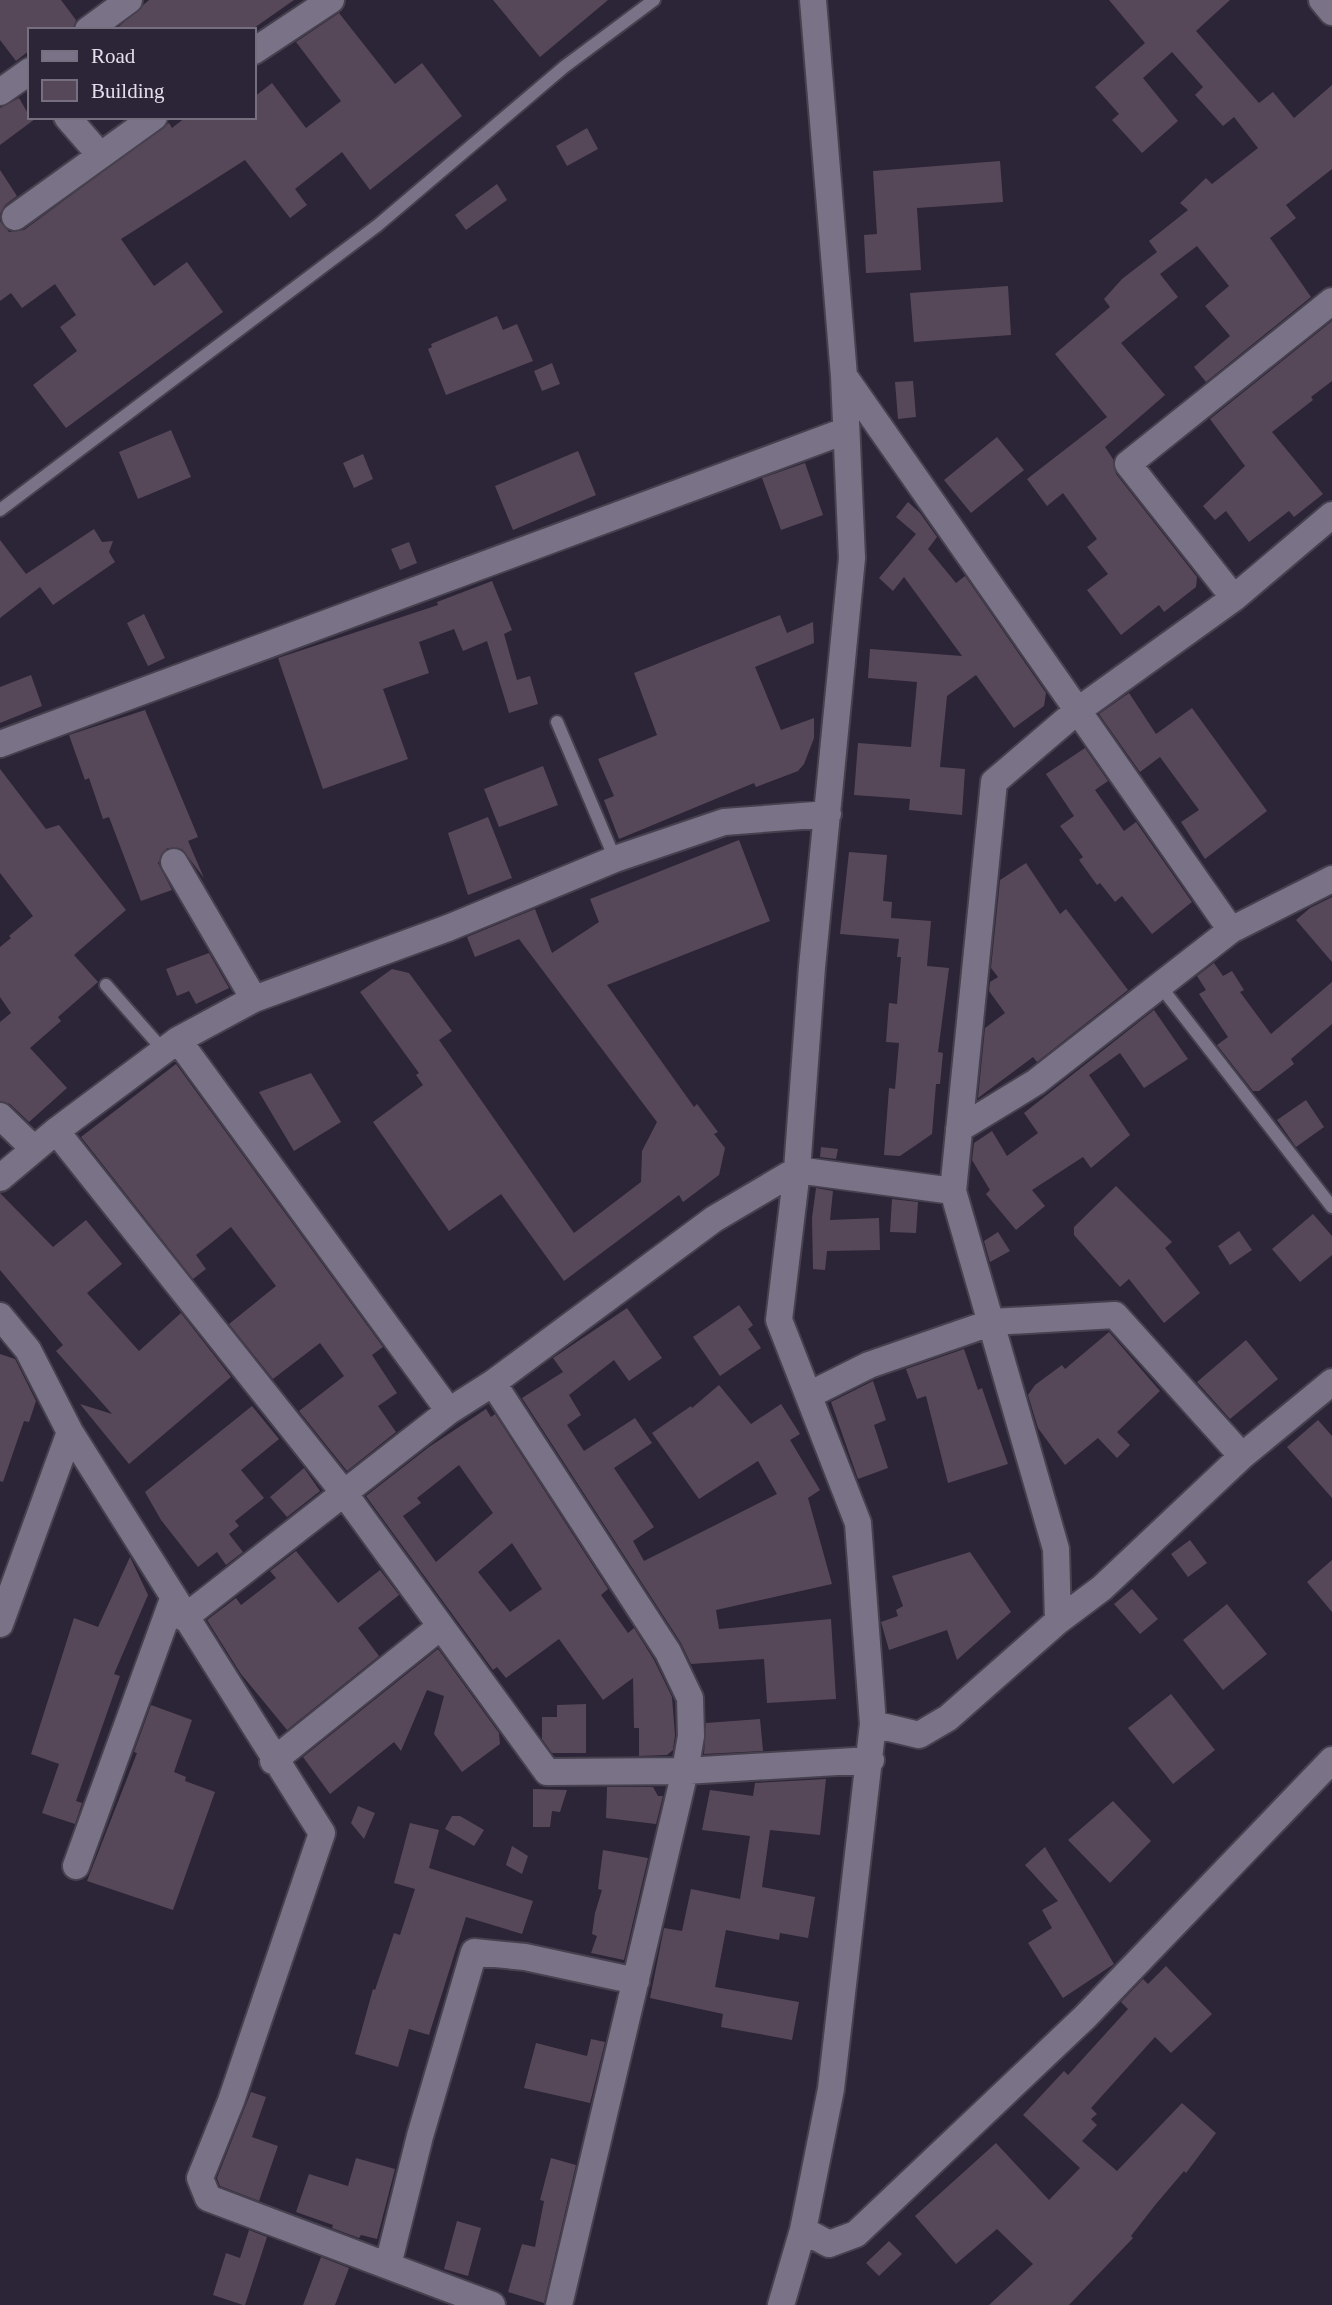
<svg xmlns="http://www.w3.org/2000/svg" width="1332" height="2305" viewBox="0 0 1332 2305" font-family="'Times New Roman',serif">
<rect width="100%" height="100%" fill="#2b2537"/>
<path fill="#574859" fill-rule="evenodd" d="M0,0H61L76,20L73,30H30V50L16,61L0,40Z
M149,0H294L251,30H115Z
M493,0H608L540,57Z
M1109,0H1230L1196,31L1259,103L1273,92L1294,118L1332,85V169L1286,205L1296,218L1270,238L1311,297L1206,382L1194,367L1230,336L1205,306L1229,286L1197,246L1160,274L1178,297L1121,343L1165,395L1105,447L1113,459L1116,474L1197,577L1196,587L1164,612L1159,605L1121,635L1087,590L1108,574L1087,547L1097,539L1063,493L1047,506L1027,479L1107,417L1055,354L1110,307L1104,299L1122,279L1157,252L1149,241L1188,210L1180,203L1206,178L1212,184L1258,148L1234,117L1223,126L1195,95L1203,87L1172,52L1143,78L1178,121L1142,153L1112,120L1119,114L1095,87L1145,43Z
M339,13L395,84L422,63L462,116L370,190L342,152L295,189L307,205L290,218L245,160L121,239L154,286L187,262L223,312L66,428L33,385L77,351L60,327L76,315L55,284L22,308L11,293L0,301V221L9,232L24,230L169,123L172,128L186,117H254V97L272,83L306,128L341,101L296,42Z
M19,98L30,117L35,119L0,145V108Z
M587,128L598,149L567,166L556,146Z
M1000,161L1003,202L917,208L921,270L866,273L864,235L877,234L873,171Z
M0,170L17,196L5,205L0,214Z
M497,184L507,200L466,230L455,215Z
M1008,286L1011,335L914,342L910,293Z
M497,316L503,330L517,324L533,361L446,395L428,349L432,347L431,344Z
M1332,321V381L1311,397L1313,400L1272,432L1323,494L1294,517L1289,511L1249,542L1226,511L1215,520L1203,506L1245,466L1210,419Z
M552,363L560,384L542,391L534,371Z
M913,381L916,417L898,419L895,382Z
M171,430L191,477L138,499L119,452Z
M997,437L1024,470L971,513L944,480Z
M578,451L596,495L513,530L495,486Z
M363,454L373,479L354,488L343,463Z
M805,463L823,515L781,530L762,478Z
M908,502L920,513L937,537L928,549L956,583L965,576L1046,693L1044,706L1014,728L976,675L947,696L940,767L965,769L962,815L909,810L910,799L854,795L858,743L911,747L917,682L868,678L870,649L962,656L904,577L893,591L879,578L916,534L896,517Z
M94,529L102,542L113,541L109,552L115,562L53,605L40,587L0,618V540L26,574Z
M409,542L417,563L400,570L391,549Z
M492,581L512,630L504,634L517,680L530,676L538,704L509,713L487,641L463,651L454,629L419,642L429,673L383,689L408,759L323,789L278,658L438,605L437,602Z
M144,614L165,658L148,666L127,623Z
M780,615L787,633L813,622L814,643L755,667L781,730L814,718V738L804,764L798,771L756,787L754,783L619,839L604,800L614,796L598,759L657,735L634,673Z
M31,675L42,706L0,723V687Z
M1129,693L1156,734L1192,708L1267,811L1205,859L1181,822L1199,810L1160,757L1140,772L1099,714Z
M145,710L198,837L188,841L204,878L182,849L167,848L158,863L172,890L141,901L109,817L103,819L89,778L85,780L69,735Z
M1085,748L1108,781L1095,790L1124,831L1136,822L1192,902L1152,934L1122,896L1115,902L1100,883L1097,885L1079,860L1083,857L1060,826L1074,816L1046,774Z
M543,766L558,805L499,827L484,789Z
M0,769L46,829L59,825L126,910L74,955L98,982L58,1017L61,1021L30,1048L67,1088L29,1122L10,1104L0,1101V1022L11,1013L0,997V947L11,938L9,936L33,916L0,873Z
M488,817L512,878L468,895L448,833Z
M739,840L770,921L607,985L694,1107L697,1104L718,1132L714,1134L725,1148L719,1175L683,1202L679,1195L564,1281L501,1194L449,1231L373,1122L423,1085L416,1075L419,1073L360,992L392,969L409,973L452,1031L439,1040L574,1233L641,1182L642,1151L657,1122L519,939L475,957L467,937L535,909L552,953L599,922L590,899Z
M849,852L887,855L883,901L892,902L891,918L931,921L927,966L949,968L938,1052L943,1053L940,1084H936L932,1134L900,1156L884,1155L889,1088L895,1089L899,1043L886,1042L889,1003L897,1004L901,957H897L899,939L840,934Z
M1026,863L1060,914L1066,909L1128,990L1037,1062L1033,1057L978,1098L985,1028L1005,1013L989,991L990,982L998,977L991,968L1000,880Z
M1332,897V962L1296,920L1310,908Z
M209,953L229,988L196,1004L189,991L177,996L166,969Z
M1214,963L1223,976L1232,971L1244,990L1240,992L1271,1034L1332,982V1024L1291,1059L1294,1064L1259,1091H1253L1217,1045L1228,1037L1199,994L1206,990L1197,976Z
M1154,1010L1188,1059L1144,1088L1120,1053L1089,1075L1130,1135L1091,1168L1083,1157L1032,1190L1045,1206L1016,1230L986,1194L990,1190L972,1160L974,1143L992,1131L1007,1156L1038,1133L1024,1113Z
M176,1064L383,1347L372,1355L397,1393L378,1406L396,1432L347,1471L299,1411L344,1376L320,1343L273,1379L229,1324L276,1286L231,1227L196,1255L206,1269L193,1279L81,1137Z
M311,1073L341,1122L294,1151L259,1092Z
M1306,1100L1324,1127L1296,1147L1277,1120Z
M821,1147L838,1149L836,1159L820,1157Z
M1116,1186L1172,1242L1165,1248L1200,1293L1164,1323L1129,1279L1120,1287L1074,1235V1227Z
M816,1188L833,1191L830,1220L879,1218L880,1250L827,1251L825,1270L813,1269L812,1218Z
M0,1193L53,1247L86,1220L122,1264L87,1293L139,1351L181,1313L231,1377L129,1464L80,1404L112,1414L56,1351L63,1345L0,1270Z
M892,1199L918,1202L916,1233L890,1232Z
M1313,1214L1332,1236V1255L1300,1282L1272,1249Z
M1239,1231L1252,1250L1230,1265L1218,1246Z
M998,1232L1010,1251L990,1262L984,1241Z
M739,1305L753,1325L748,1329L761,1348L720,1376L693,1337Z
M627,1308L662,1358L629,1381L614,1360L569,1395L581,1415L567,1425L584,1451L635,1418L652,1443L614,1468L654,1527L633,1541L644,1561L777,1494L758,1461L699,1499L652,1433L691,1406L692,1408L719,1385L751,1424L781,1404L800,1434L790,1440L820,1490L808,1498L832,1584L716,1610L719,1629L831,1619L836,1699L767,1703L764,1659L691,1664L681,1643L522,1398L563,1372L553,1358Z
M1109,1332L1160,1391L1117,1432L1130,1445L1117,1458L1098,1438L1065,1465L1038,1428L1028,1395L1035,1385L1062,1365L1065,1369Z
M1246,1340L1278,1379L1230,1419L1197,1382Z
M964,1349L978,1390L982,1388L1008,1464L948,1483L926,1396L917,1399L906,1369Z
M0,1354L15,1359L36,1401L29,1422L24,1421L3,1482L0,1481Z
M873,1381L886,1420L874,1425L888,1468L858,1479L831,1402Z
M252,1406L279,1439L241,1470L264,1498L235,1521L239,1526L229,1534L243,1552L226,1565L217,1552L198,1567L161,1520L145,1492Z
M486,1409L491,1417L495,1414L608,1589L601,1595L628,1633L634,1628L654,1660L672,1697L675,1735L673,1750L667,1755L639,1756V1728H634L633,1678L603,1700L559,1639L506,1678L497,1667L493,1670L366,1496L429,1447ZM459,1465L493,1513L436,1562L403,1516L421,1503L417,1498ZM512,1543L542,1589L510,1612L478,1572Z
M1318,1420L1332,1436V1498L1287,1447Z
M304,1468L320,1491L287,1517L270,1497Z
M1190,1540L1207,1563L1188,1577L1171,1554Z
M296,1551L338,1603L380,1570L399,1595L358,1628L379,1656L287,1730L241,1674L207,1620L236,1598L241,1605L276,1578L270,1571Z
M970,1552L1011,1612L957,1660L947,1630L889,1650L881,1622L898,1616L896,1610L903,1606L892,1576Z
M130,1557L148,1595L114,1674L120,1676L76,1801L82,1803L75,1824L42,1813L59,1764L31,1754L74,1618L98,1627Z
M1332,1560V1612L1307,1582Z
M1132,1589L1158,1619L1140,1634L1114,1604Z
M1227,1604L1267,1654L1223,1690L1183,1640Z
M438,1649L499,1733L500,1744L462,1772L434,1734L444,1696L427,1690L401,1751L394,1742L330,1794L303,1757Z
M1171,1694L1215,1750L1173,1784L1128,1728Z
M586,1704V1753H552L542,1739V1717H557V1705Z
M151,1705L192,1720L174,1772L186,1777L185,1781L215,1792L173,1910L87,1881L137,1753L134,1752Z
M760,1719L763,1751L704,1754L706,1723Z
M826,1779L820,1835L770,1830L762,1887L815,1897L808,1938L780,1933L779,1940L726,1930L715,1987L799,2002L792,2040L721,2027L723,2014L650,1998L664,1928L682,1931L691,1889L740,1899L750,1836L702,1830L710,1790L753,1796L755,1783Z
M607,1787H653L658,1796H663L656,1824L606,1818Z
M533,1789L567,1790L560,1812L552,1811L550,1827H533Z
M1113,1801L1151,1841L1110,1883L1068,1840Z
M358,1806L375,1813L364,1839L351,1823Z
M452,1816H460L484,1830L474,1846L445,1829Z
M410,1823L439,1830L429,1868L533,1901L522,1934L466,1917L429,2035L409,2029L398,2067L355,2054L373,1989L375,1990L394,1933L400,1935L415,1889L394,1883Z
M512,1846L528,1856L522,1874L506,1865Z
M1045,1847L1114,1964L1063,1998L1028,1943L1052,1928L1042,1910L1058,1901L1025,1865Z
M603,1850L648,1858L624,1960L591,1953L597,1936L592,1934L595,1913L602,1890L598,1889Z
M1166,1966L1212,2014L1171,2053L1155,2037L1091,2108L1097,2114L1091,2119L1097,2125L1082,2141L1117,2171L1182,2103L1216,2133L1186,2173L1184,2171L1156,2204L1131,2236L1133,2238L1069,2305H989L1033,2264L997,2229L956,2264L915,2216L996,2143L1049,2200L1080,2168L1023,2115L1064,2071L1068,2075L1128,2009L1121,2002L1143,1979L1148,1984Z
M591,2039L605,2042L590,2103L524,2088L536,2043L587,2056Z
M251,2092L266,2097L252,2137L278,2146L259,2201L220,2186L217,2178Z
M356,2158L395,2169L377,2239L361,2235L359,2238L332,2228L333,2225L296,2212L309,2174L348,2186Z
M551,2158L576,2165L544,2303L508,2292L522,2244L535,2247L544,2201L540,2200Z
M457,2221L481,2228L468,2276L444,2269Z
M249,2230L267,2237L245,2305H243L213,2295L226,2253L240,2258Z
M889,2241L902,2254L879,2276L866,2263Z
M321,2257L349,2268L335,2305H303Z"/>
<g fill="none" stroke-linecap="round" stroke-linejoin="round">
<defs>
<path id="service" d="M0,510L378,225L564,67L654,0
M557,722L615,859
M106,985L164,1051
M1161,987L1332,1207"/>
<path id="minor" d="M1322,0L1332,12
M88,30L129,0
M254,51L331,0
M0,92L30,71
M67,117L100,155
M15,217L154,117
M844,376L1231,930
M1234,598L1128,464L1332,301
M0,744L845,431
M174,862L254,999
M178,1040L449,1411
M0,1116L34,1149
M959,1129L1036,1082L1231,930L1332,879
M56,1131L344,1493L547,1772L685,1771L871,1760
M0,1178L56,1131L178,1040L254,999L448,928L615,859L724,822L828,814
M953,1191L1056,1549L1058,1621
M0,1316L28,1350L70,1432L322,1833L231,2101L200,2178L208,2198L492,2305
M493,1383L668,1652L690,1698L691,1736L685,1771L559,2305
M809,1395L869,1365L993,1322L1115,1315L1242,1456
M184,1618L449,1411L493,1383L714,1219L797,1170L953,1191L994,782L1077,711L1234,598L1332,515
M0,1624L70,1432
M873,1724L919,1735L948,1718L1058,1621L1102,1588L1242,1456L1332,1382
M273,1761L440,1627
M76,1866L173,1599
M803,2230L829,2244L856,2234L1085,2017L1332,1760
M388,2265L420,2136L474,1952L525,1957L636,1981
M781,2305L803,2230L831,2089L873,1724L858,1523L779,1320L797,1170L812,967L852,558L844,376L813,0"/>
</defs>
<use href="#service" stroke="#46404f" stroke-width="16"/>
<use href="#minor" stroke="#46404f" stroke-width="30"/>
<use href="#service" stroke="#7a7388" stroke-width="12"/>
<use href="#minor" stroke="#7a7388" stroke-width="26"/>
</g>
<rect x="28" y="28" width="228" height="91" fill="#2b2537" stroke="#756f7f" stroke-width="2"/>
<rect x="42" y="51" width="35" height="10" fill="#7a7388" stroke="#756f7f" stroke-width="2"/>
<text x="91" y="63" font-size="21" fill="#e3dfeb">Road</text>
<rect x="42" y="80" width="35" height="21" fill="#574859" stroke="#756f7f" stroke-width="2"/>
<text x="91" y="98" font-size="21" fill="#e3dfeb">Building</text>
</svg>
